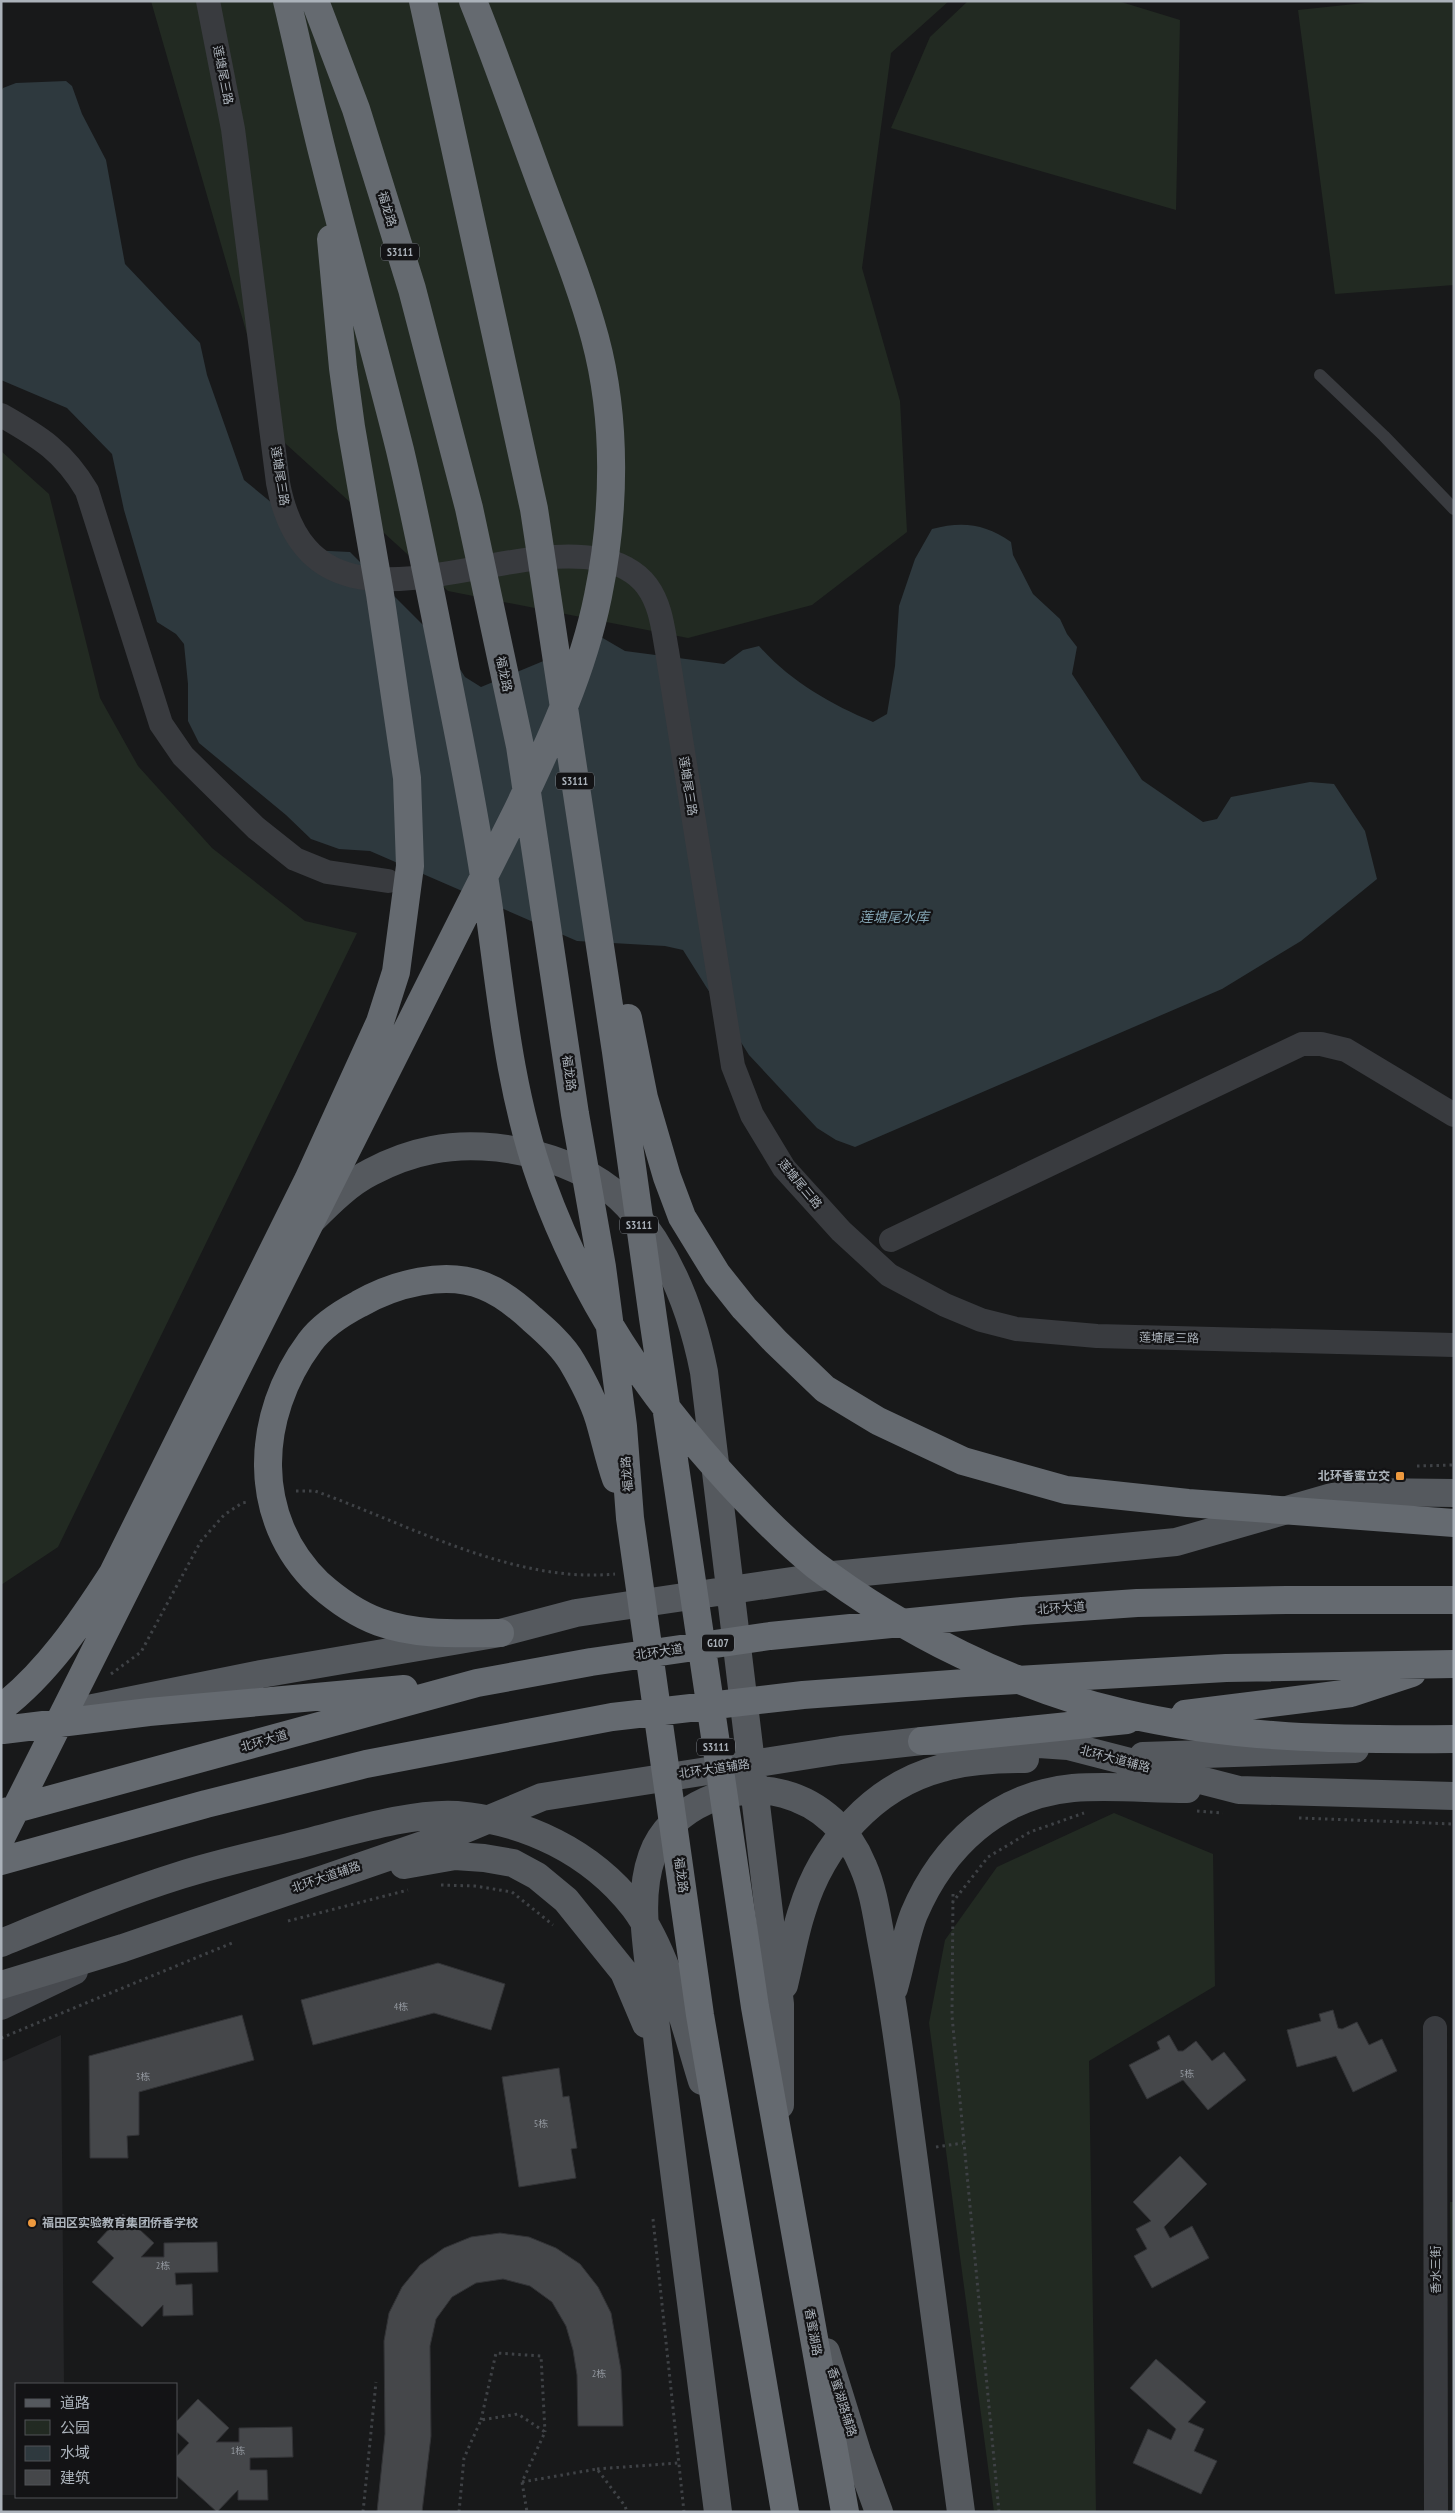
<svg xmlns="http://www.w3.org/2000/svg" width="1455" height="2513" viewBox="0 0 1455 2513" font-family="'PT Sans Narrow','Noto Sans SC',sans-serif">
<rect width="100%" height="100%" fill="#18191a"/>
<path fill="#242527" d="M61,2035L64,2384H16V2495H1V2062Z"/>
<path fill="#222a22" d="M151,1H949L891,53L862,268L900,401L907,532L812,605L688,638L448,591L276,435Z
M968,1H1118L1180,20L1176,210L891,128L930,37Z
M1383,1H1454V285L1335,294L1298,10Z
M1,451L49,494L100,698L138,766L212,848L305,921L357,933L58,1547L1,1585Z
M1114,1813L1213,1854L1215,1986L1089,2061L1096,2512H994L929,2023L945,1940L997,1867Z
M1450,2202H1454V2463Z"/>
<path fill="#2e393e" d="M66,81L72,86L82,114L106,160L125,264L200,343L207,375L244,480L289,517L308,550L350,552L448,650L465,677L481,687L601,637L625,651L724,664L743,650L759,646C790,681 830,704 873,722L887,714L895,666L899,606L915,559L932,529C963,521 985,524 1011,542L1013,555L1033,594L1060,619L1067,634L1077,647L1072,674L1142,780L1203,822L1217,819L1231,797L1310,782L1334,784L1365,831L1377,879L1301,941L1222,989L855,1147L836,1140L817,1128L749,1055L683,950L665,946L577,941L370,851L339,849L311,839L286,815L199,743L188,721V684L184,644L176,634L157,622L124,510L112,454L67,408L1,380V92L3,88L16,83Z"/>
<path fill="#45474a" stroke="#323336" d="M438,1963L505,1984L491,2030L434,2013L313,2045L301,2000Z
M1333,2010L1338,2028L1342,2029L1357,2022L1369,2045L1382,2039L1397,2071L1353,2092L1336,2056L1297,2067L1287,2030L1321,2021L1319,2014Z
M242,2015L254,2060L139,2092V2135L127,2136L128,2158H90L89,2056Z
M1169,2035L1178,2051H1183L1196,2041L1212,2061L1224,2052L1246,2080L1208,2110L1183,2080L1147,2099L1129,2065L1160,2049L1157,2042Z
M559,2068L563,2097L569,2096L577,2148L571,2149L576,2178L519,2187L502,2077Z
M1180,2156L1207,2184L1164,2227L1170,2238L1192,2226L1209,2258L1152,2288L1134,2256L1147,2249L1136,2229L1151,2221L1133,2202Z
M123,2214L154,2243L141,2257H164V2243L217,2242L218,2272L175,2273L176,2285L192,2284L193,2315L163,2316V2305L142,2327L92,2282L114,2258L97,2242Z
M500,2233L529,2237L556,2248L580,2264L598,2287L611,2313L616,2341L621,2370L623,2426H578L577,2375L573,2350L566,2326L552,2302L530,2286L503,2279L476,2283L452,2297L436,2319L430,2346L431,2436L422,2512H377L385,2434L384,2341L389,2313L402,2287L420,2265L444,2248L471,2237Z
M1156,2359L1206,2402L1188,2422L1204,2429L1194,2451L1217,2461L1201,2494L1133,2463L1148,2429L1171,2440L1176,2429L1130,2388Z
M198,2399L229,2428L216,2442H239V2428L292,2427L293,2457L250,2458V2470H267L268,2500H238V2490L217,2512L176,2475V2457L189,2443L176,2431V2422Z"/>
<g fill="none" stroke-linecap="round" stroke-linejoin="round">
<path stroke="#3f4246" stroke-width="3" stroke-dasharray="2.5 4" stroke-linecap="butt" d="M1417,1466L1454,1465
M296,1491H315C408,1524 514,1584 615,1574
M111,1674L141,1652L201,1541L224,1515L242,1503L248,1502
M1197,1811L1223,1813
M1299,1818L1454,1824
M441,1885L475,1886L512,1892L553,1925
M953,1894L952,2016L999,2512
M952,1903L988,1857L1030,1832L1084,1813
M288,1921L408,1890
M1,2038L232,1943
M936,2147L963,2143
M653,2219L684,2512
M481,2420L496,2353L541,2356L545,2432
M597,2469L678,2463
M522,2482L597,2469L625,2506L627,2512
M363,2512L376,2382
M459,2512L464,2458L481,2420L518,2414L545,2432L522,2482L527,2512"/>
<path stroke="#393b3f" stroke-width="12" d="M1320,375L1384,436L1454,509"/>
<path stroke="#393b3f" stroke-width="24" d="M208,1L233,129L278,483C311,657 488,538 599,559C617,562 636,571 647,586C661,605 663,629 667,651L733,1066L752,1115L784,1168L841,1231L889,1275L945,1305L981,1320L1016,1329L1097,1336L1454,1345
M1,415C40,437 64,452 87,491L161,724L183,756L256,828L295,859L327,872L388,881
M891,1240L1302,1044H1321L1346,1050L1454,1115
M1435,2028L1436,2512"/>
<path stroke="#474a4f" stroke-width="28" d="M1,2006L74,1971"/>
<path stroke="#55595e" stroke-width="28" d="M313,1219C330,1202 349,1183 371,1172C390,1162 411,1154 432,1150C494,1137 584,1158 628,1206C670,1253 692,1311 704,1372L780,2004V2105
M93,1708L261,1674L500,1633L576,1613L833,1575L1176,1542L1332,1497L1366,1492L1454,1493
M994,1741L1068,1746L1239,1790L1454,1796
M1143,1756L1355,1749
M404,1865L455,1856L484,1858L513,1863L537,1876L566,1900L624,1972L646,2024
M1,1943C60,1919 120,1894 181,1875C225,1861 271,1852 316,1840C355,1830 417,1812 457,1815C526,1821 591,1852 634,1907C667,1951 686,2029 702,2081
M1,1985L123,1948L446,1837L542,1797L841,1750L922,1741H946
M784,1985C790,1961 794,1935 802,1911C822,1845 873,1786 942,1768C969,1760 997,1759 1025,1759
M894,1988C901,1964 905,1937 914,1914C943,1846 997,1795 1073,1788C1111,1785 1149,1789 1187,1789
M826,2352L857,2452L879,2512
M718,2512C700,2372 682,2232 664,2093C659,2056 655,2019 651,1982C646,1941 638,1895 652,1856C669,1806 735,1780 784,1794C821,1804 849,1831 863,1866C874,1891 877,1918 882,1944C892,1996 899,2048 906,2101C924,2238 943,2375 961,2512"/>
<path stroke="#656a70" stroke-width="28" d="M287,1C300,55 311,109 325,163C349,259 376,354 400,450C420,535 436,620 453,706C467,776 480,845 490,916C502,1006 511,1097 542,1183C584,1299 647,1393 730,1483C756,1511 785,1541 815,1565C903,1632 1016,1688 1123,1713C1232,1739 1343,1740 1454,1739
M315,1L356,109L412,289L469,508L520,746L575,1114L602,1267L623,1426L630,1518L700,2015L785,2512
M423,1L534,509L616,1052L653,1318L755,2007L845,2512
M628,1018L644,1098L667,1177L682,1217L717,1274L744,1308L776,1342L825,1389L878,1421L963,1461L1066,1490L1188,1503L1454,1523
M500,1633C460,1633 418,1636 379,1622C357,1614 337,1600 319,1584C250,1518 255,1416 310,1342C321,1327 342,1313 359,1304C394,1284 445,1270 484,1286C502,1293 518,1306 532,1319C546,1331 563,1346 572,1362C582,1379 593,1400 599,1419C605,1439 609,1459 616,1479
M1,1708C47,1673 82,1621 113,1573L308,1180L380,1022L396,972L410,866L407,778L380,594L351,427L343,368L331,239
M1185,1714L1351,1693L1412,1673
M3,1730L149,1712L404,1689
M922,1741L1127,1720
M8,1811L477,1683L591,1662L770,1636L1022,1611L1137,1603L1287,1600H1454
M1,1838L517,811C550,742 583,671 598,596C615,513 617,420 595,338C580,282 557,228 537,173C516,116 496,58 473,1
M1,1861L206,1804L366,1764L612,1717L803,1695L965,1683L1226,1668L1454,1664"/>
</g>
<g fill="#ed993e" stroke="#131315" stroke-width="2">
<rect x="1395" y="1471" width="10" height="10" rx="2.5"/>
<circle cx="32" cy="2223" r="5"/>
</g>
<g text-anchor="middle" stroke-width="4.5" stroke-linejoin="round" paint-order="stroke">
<g font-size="10" fill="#92979e">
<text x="401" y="2010">4栋</text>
<text x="1187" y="2077">5栋</text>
<text x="143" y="2080">3栋</text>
<text x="541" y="2127">5栋</text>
<text x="163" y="2269">2栋</text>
<text x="599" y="2377">2栋</text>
<text x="238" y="2454">1栋</text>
</g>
<g fill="#131315" stroke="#7d8288" stroke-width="1">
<rect x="381" y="243.5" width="38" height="17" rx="4"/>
<rect x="556" y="772.5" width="38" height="17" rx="4"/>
<rect x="620" y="1216.5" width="38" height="17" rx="4"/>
<rect x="702" y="1634.5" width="32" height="17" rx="4"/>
<rect x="697" y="1738.5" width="38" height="17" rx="4"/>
</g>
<g font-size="11" font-weight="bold" fill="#abb2ba">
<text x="400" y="256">S3111</text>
<text x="575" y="785">S3111</text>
<text x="639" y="1229">S3111</text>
<text x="718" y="1647">G107</text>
<text x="716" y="1751">S3111</text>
</g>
<g font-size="12" fill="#abb2ba" stroke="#131315">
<text transform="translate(223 75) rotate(79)" y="4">莲塘尾三路</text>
<text transform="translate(387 209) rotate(73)" y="4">福龙路</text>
<text transform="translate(280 476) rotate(81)" y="4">莲塘尾三路</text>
<text transform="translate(504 674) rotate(78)" y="4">福龙路</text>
<text transform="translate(688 786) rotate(81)" y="4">莲塘尾三路</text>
<text transform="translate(569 1073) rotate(82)" y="4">福龙路</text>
<text transform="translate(800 1184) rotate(50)" y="4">莲塘尾三路</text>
<text transform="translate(1169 1338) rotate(1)" y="4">莲塘尾三路</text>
<text transform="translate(627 1474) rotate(-95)" y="4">福龙路</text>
<text transform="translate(1061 1608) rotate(-4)" y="4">北环大道</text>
<text transform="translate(659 1652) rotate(-8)" y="4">北环大道</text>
<text transform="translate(264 1741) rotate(-16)" y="4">北环大道</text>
<text transform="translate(1115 1759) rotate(15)" y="4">北环大道辅路</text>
<text transform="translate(714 1769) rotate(-8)" y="4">北环大道辅路</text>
<text transform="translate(681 1875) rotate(82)" y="4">福龙路</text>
<text transform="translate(326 1877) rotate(-19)" y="4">北环大道辅路</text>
<text transform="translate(1436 2270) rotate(-90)" y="4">香水三街</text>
<text transform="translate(813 2332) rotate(80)" y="4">香蜜湖路</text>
<text transform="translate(842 2402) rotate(73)" y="4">香蜜湖路辅路</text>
</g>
<g font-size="12" font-weight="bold" fill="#abb2ba" stroke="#131315" text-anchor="end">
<text x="1390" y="1480">北环香蜜立交</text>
<text x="42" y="2227" text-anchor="start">福田区实验教育集团侨香学校</text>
</g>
<g font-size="14" font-style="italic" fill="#83a4b3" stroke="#131315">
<text x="894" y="922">莲塘尾水库</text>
</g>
</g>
<rect width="1455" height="2513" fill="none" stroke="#abb2ba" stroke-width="5"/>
<rect x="15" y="2383" width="162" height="115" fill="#131315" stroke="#505357"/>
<rect x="25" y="2399" width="25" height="8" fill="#55595e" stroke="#505357"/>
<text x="60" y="2408" font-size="15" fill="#abb2ba">道路</text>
<rect x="25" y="2420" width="25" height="15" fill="#222a22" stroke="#505357"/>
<text x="60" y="2433" font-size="15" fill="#abb2ba">公园</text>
<rect x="25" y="2446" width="25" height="15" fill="#2e393e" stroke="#505357"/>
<text x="60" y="2458" font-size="15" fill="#abb2ba">水域</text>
<rect x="25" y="2470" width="25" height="15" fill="#45474a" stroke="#505357"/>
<text x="60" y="2483" font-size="15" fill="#abb2ba">建筑</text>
</svg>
